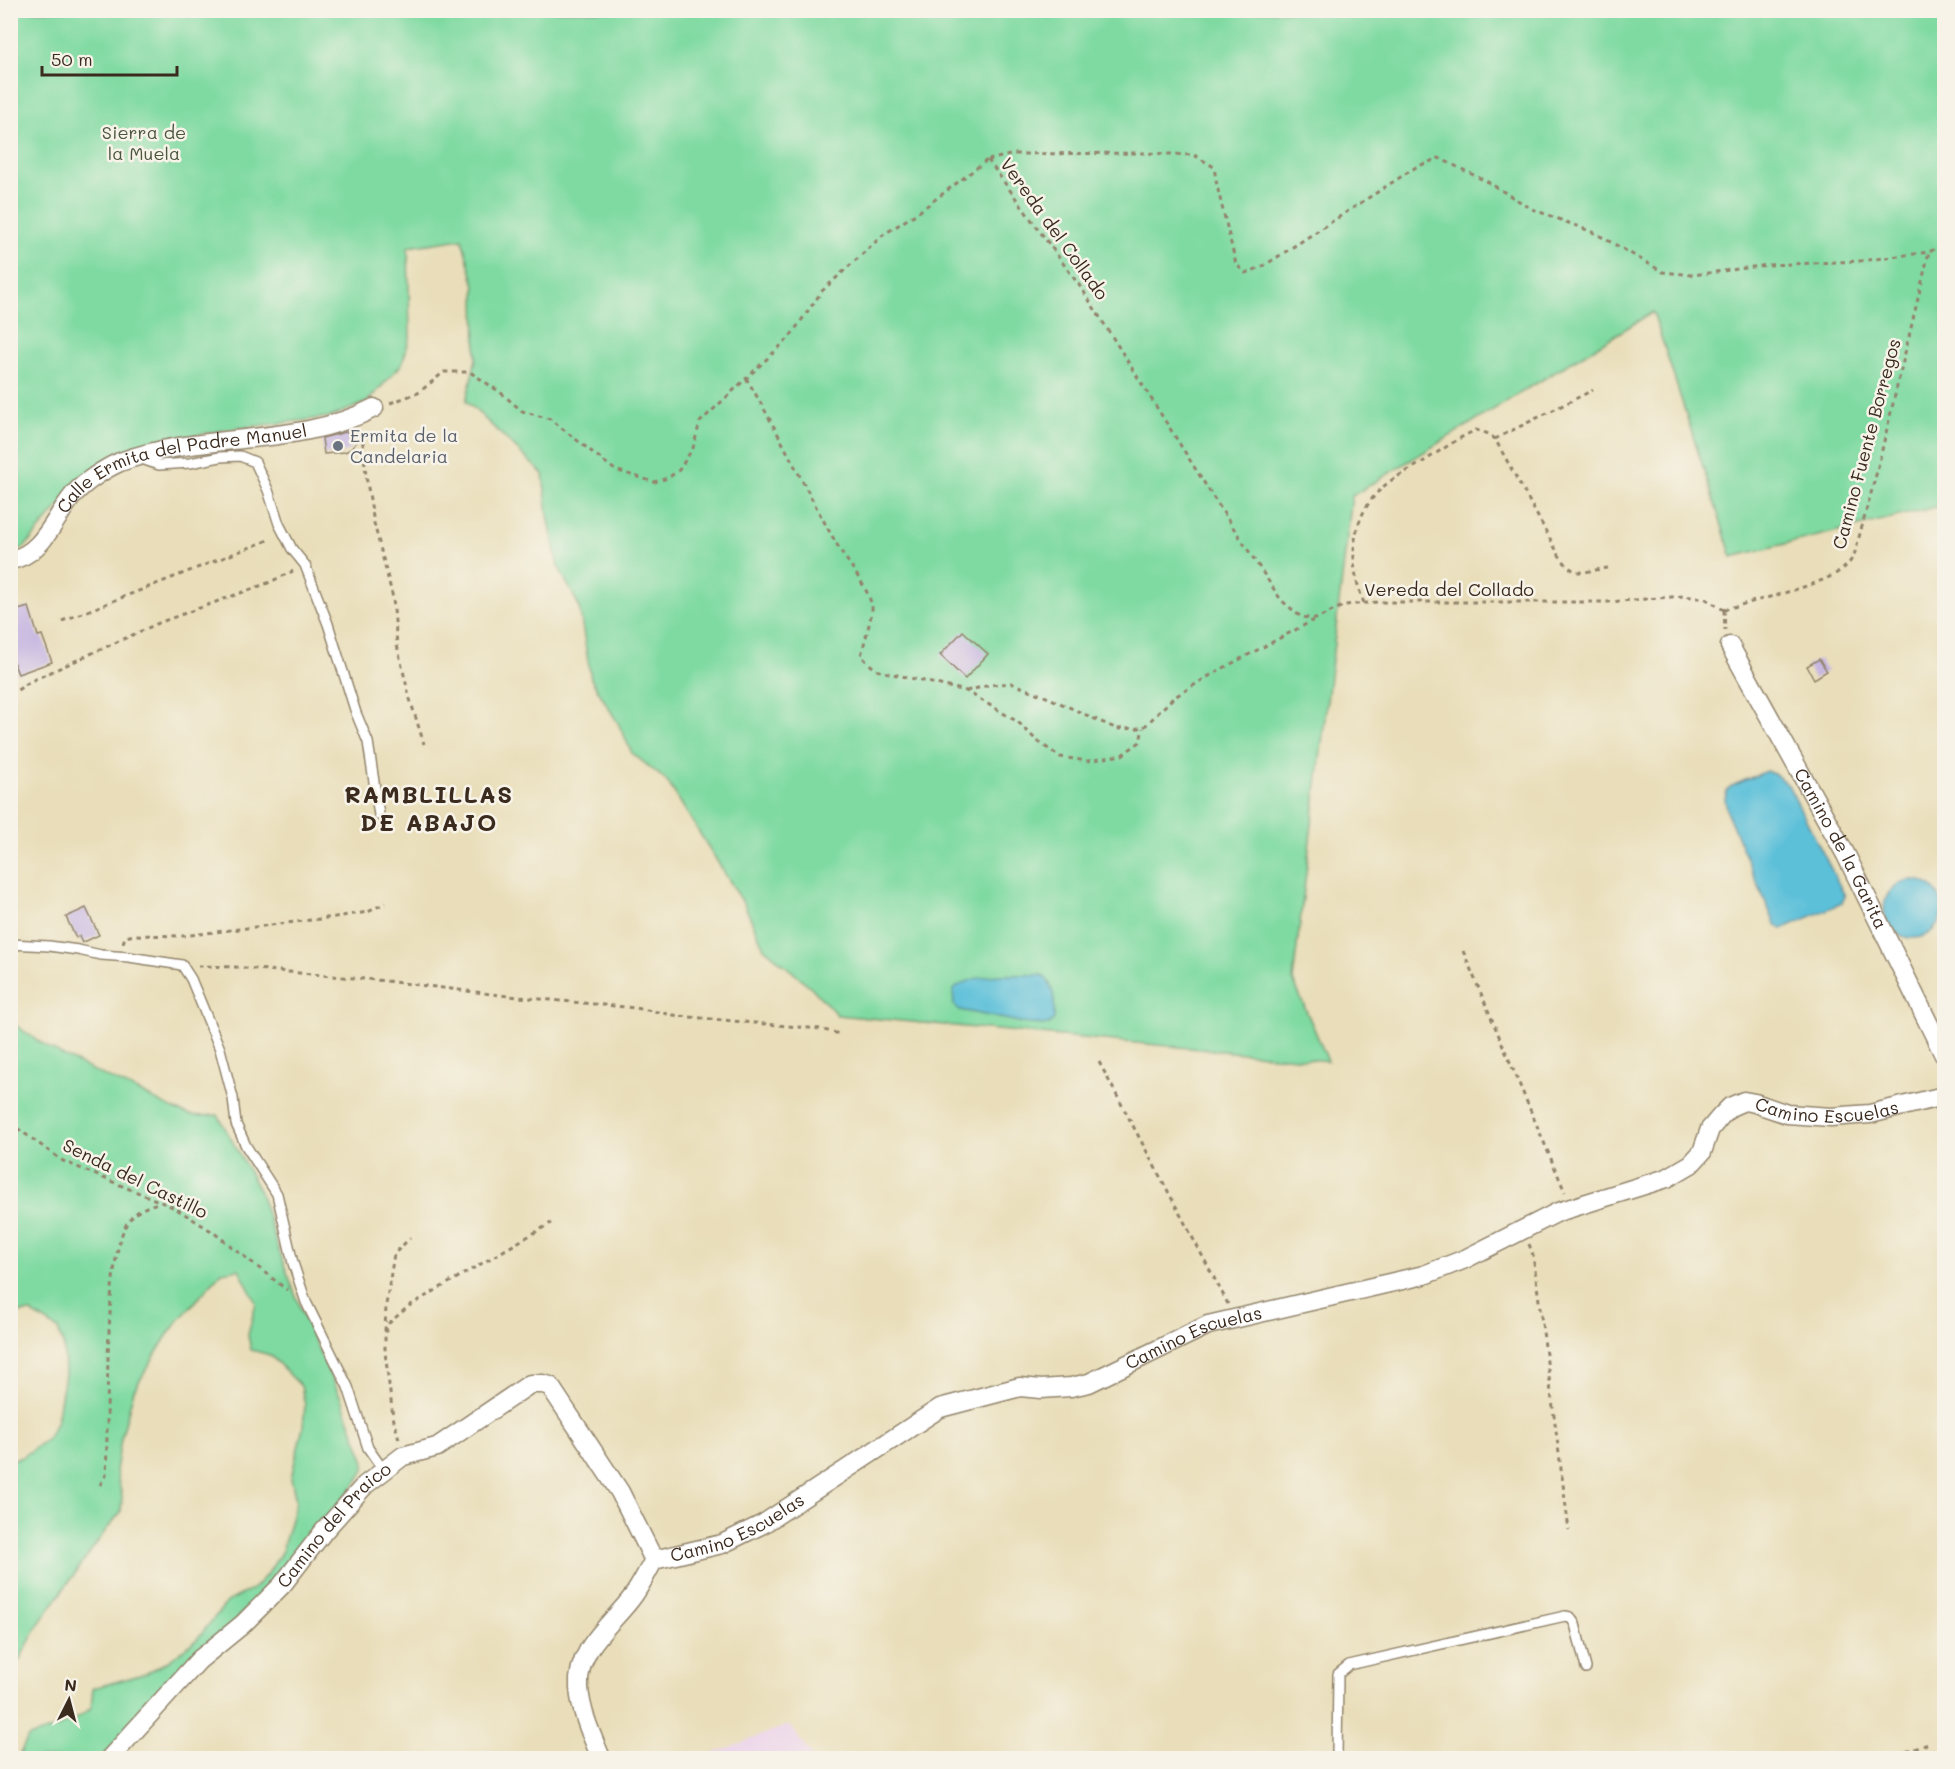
<svg xmlns="http://www.w3.org/2000/svg" width="1955" height="1769" viewBox="0 0 1955 1769" font-family="Mali,sans-serif">
<rect width="100%" height="100%" fill="#f7f3e8"/>
<filter id="ink" filterUnits="userSpaceOnUse"><feTurbulence type="fractalNoise" baseFrequency=".0167" numOctaves="2"/><feDisplacementMap in="SourceGraphic" scale="12" xChannelSelector="R" yChannelSelector="G"/><feConvolveMatrix kernelMatrix="1 2 1 2 8 2 1 2 1" color-interpolation-filters="sRGB"/></filter>
<filter id="wash" filterUnits="userSpaceOnUse"><feTurbulence type="fractalNoise" baseFrequency=".008" numOctaves="4" result="noise"/><feDisplacementMap in="SourceGraphic" scale="24" xChannelSelector="R" yChannelSelector="G"/><feGaussianBlur stdDeviation="1.35" result="paint"/><feColorMatrix in="noise" values="0 0 0 0 0 0 0 0 0 0 0 0 0 0 0 0 0 1.4 0 .05"/><feComposite in="paint" operator="in"/></filter>
<g filter="url(#wash)">
<rect width="100%" height="100%" fill="#e9deb9"/>
<path fill="#ebd1eb" d="M789,1725L813,1758H701Z"/>
<path fill="#7fdaa1" stroke="#5d8260" stroke-width="1.5" d="M11,11H1944V505L1732,557L1653,312L1352,496L1293,980L1328,1061L837,1015L812,988L764,948L744,904L667,781L632,753L618,723L591,679L579,606L558,566L548,515L543,474L466,401L476,359L475,286L462,239L408,247L410,337L402,364L367,402L330,417L224,430L152,443L116,455L85,475L24,548L11,550Z
M11,1021C52,1055 93,1070 140,1092C157,1100 173,1111 191,1115C199,1117 210,1115 218,1115L260,1192L279,1251L304,1318L340,1396L365,1462L364,1470L358,1480C277,1578 192,1671 100,1758H18L28,1737C52,1730 71,1724 91,1708L93,1688L147,1673L170,1660L197,1639L227,1602L254,1588L269,1572L282,1551L296,1501L291,1478L303,1427L305,1405L301,1386L270,1355L251,1350L248,1335L256,1303L239,1269L222,1272L179,1320L166,1337L134,1390L121,1439L116,1471L122,1496L121,1512L106,1530L38,1625L11,1676V1460L22,1457L47,1439L57,1421L65,1374L64,1347L58,1329L31,1312L11,1313Z"/>
<path fill="#5bc0d9" stroke="#4b757c" stroke-width="1.5" d="M1766,771L1776,775L1788,785L1845,896L1842,903L1782,929L1775,924L1728,815L1725,799L1727,790L1732,786Z
M1884 909a29 29 0 1 1 58 0a29 29 0 1 1-58 0Z
M1042,975C1055,984 1055,1004 1054,1019L1049,1025L1029,1024L970,1012L960,1010L954,1005L953,990C975,971 1014,975 1042,975Z"/>
<g id="blocks">
<path fill="#c7b7e1" d="M346,432L350,436L360,438L351,449L345,452L324,454L322,438Z
M29,607L38,636L42,635L52,662L18,674L10,654V612Z
M963,631L988,654L965,679L940,655Z
M1819,659L1827,671L1814,679L1807,666Z
M86,908L99,935L82,943L79,936L76,938L66,917Z"/>
</g>
</g>
<g filter="url(#ink)">
<use href="#blocks" fill-opacity="0" stroke="#92846c" stroke-width="1.5"/>
<g fill="none" stroke-linecap="round" stroke-linejoin="round">
<defs>
<path id="lane" d="M139,458L159,465L190,463L220,457L240,456L255,462L268,490L279,524L292,549L305,565L328,624L356,713L368,742L379,815
M10,944L49,946L78,950L101,955L129,957L182,965L191,979L220,1049L233,1098L236,1124L246,1146L277,1194L293,1263L306,1302L348,1387L368,1448L384,1471
M1337,1758L1338,1674L1349,1665L1565,1616L1570,1617L1575,1624L1586,1668"/>
<g id="street">
<path id="s1" d="M10,560C44,555 55,515 75,493C86,481 106,468 120,462C202,431 298,448 374,408"/>
<path id="s2" d="M1730,646L1846,855L1944,1055"/>
<path id="s3" d="M654,1560L722,1544L763,1524L940,1408L1020,1387L1041,1389L1071,1387L1089,1383L1208,1325L1424,1275L1465,1259L1558,1212L1667,1178L1691,1164L1702,1152L1710,1129L1721,1116L1730,1107L1744,1101L1755,1103L1787,1114L1831,1117L1870,1114L1944,1096"/>
<path id="s4" d="M110,1758L199,1660L243,1624L282,1585L324,1531L365,1485L403,1456L437,1447L530,1384H543L550,1386L620,1492L654,1560"/>
<path d="M601,1758C592,1736 581,1713 579,1688C576,1648 612,1625 633,1596C641,1585 647,1572 654,1560"/>
</g>
</defs>
<use href="#lane" stroke="#92846c" stroke-width="12"/>
<use href="#street" stroke="#92846c" stroke-width="21"/>
<path stroke="#92846c" stroke-width="3" stroke-dasharray="4.5 4.5" stroke-linecap="butt" d="M988,160L1014,154L1146,153L1194,155L1214,167L1217,186L1236,264L1245,273L1262,267L1416,167L1439,158L1486,181L1532,209L1595,233L1663,272L1693,275L1768,265L1860,261L1929,252L1944,244
M988,160L1084,292L1215,500L1281,600L1301,617L1316,619L1345,605L1378,602H1608L1684,596L1706,599L1724,610
M746,378C779,432 805,489 836,543C846,561 869,588 872,607C873,613 863,647 861,656L876,670L966,691L1018,722L1036,740L1060,757L1088,761L1122,755L1140,742L1143,728
M390,403L418,393L444,372H470L500,392L522,411L550,419L615,470L654,482L668,478L679,470L693,448L700,422L789,338L822,291L883,235L920,211L987,160
M362,433L366,476L374,523L393,598L397,645L409,696L424,744
M1495,439L1593,390
M1364,603C1348,565 1349,518 1382,488C1392,478 1408,471 1421,463C1439,452 1456,439 1476,430L1489,434L1495,439L1559,555C1576,580 1581,571 1608,568
M1724,610C1753,600 1825,586 1845,567C1850,563 1853,557 1855,552L1876,475L1929,252
M1724,610L1725,630
M62,621L271,539
M966,691L990,685L1011,683L1049,698L1117,729L1143,728L1173,698L1214,673L1314,620
M10,695L31,681L161,622L268,583L293,571
M123,943L125,937L134,935L183,936L335,917L368,912L385,903
M1463,951L1565,1192
M198,966L235,967L386,981L508,996L636,1008L679,1016L820,1029L840,1034
M1099,1062L1228,1304
M10,1123L63,1161L175,1208L213,1232L287,1290
M1529,1244L1533,1255L1569,1530
M385,1331L386,1305L394,1254L410,1238
M399,1439L393,1417L385,1352V1333L389,1323L409,1306L551,1223
M100,1485L106,1475C109,1425 102,1251 130,1219C138,1210 147,1206 158,1203
M1889,1758L1928,1744"/>
<use href="#lane" stroke="#fff" stroke-width="9"/>
<use href="#street" stroke="#fff" stroke-width="18"/>
</g>
</g>
<circle fill="#6b7280" stroke="#f7f3e8" stroke-width="2" cx="338" cy="446" r="6"/>
<g text-anchor="middle" stroke-width="5" stroke-linejoin="round" paint-order="stroke">
<g font-size="18" fill="#4c563f" stroke="#f7f3e8">
<text x="144" y="139">Sierra de<tspan x="144" dy="21">la Muela</tspan></text>
</g>
<g font-size="18" fill="#3b2a1e" stroke="#f7f3e8">
<text transform="translate(1054 229) rotate(54)" y="6">Vereda del Collado</text>
<text transform="translate(1867 444) rotate(-75)" y="6">Camino Fuente Borregos</text>
<text dy="6" stroke="none"><textPath href="#s1" startOffset="207">Calle Ermita del Padre Manuel</textPath></text>
<text x="1449" y="596">Vereda del Collado</text>
<text dy="6" stroke="none"><textPath href="#s2" startOffset="231">Camino de la Garita</textPath></text>
<text dy="6" stroke="none"><textPath href="#s3" startOffset="1294">Camino Escuelas</textPath></text>
<text transform="translate(135 1179) rotate(26)" y="6">Senda del Castillo</text>
<text dy="6" stroke="none"><textPath href="#s3" startOffset="594">Camino Escuelas</textPath></text>
<text dy="6" stroke="none"><textPath href="#s3" startOffset="90">Camino Escuelas</textPath></text>
<text dy="6" stroke="none"><textPath href="#s4" startOffset="324">Camino del Praico</textPath></text>
</g>
<g font-size="18" fill="#5b616d" stroke="#f7f3e8" text-anchor="start">
<text x="350" y="442">Ermita de la<tspan x="350" dy="21">Candelaria</tspan></text>
</g>
<g font-size="24" font-weight="bold" letter-spacing="1.5" fill="#3b2a1e" stroke="#f7f3e8">
<text x="429" y="803">RAMBLILLAS<tspan x="429" dy="28">DE ABAJO</tspan></text>
</g>
</g>
<rect width="1955" height="1769" fill="none" stroke="#f7f3e8" stroke-width="36"/>
<g transform="translate(69 1700) rotate(6)" stroke="#f7f3e8" stroke-width="4.5" paint-order="stroke">
<path d="M0-4.5L10 22L0 15L-10 22Z" fill="#3b2a1e"/>
<text y="-9" font-size="16" font-weight="bold" text-anchor="middle" fill="#3b2a1e">N</text>
</g>
<path d="M42 66v9h135v-9" fill="none" stroke="#3b2a1e" stroke-width="3"/>
<text x="51" y="66" font-size="18" fill="#3b2a1e" stroke="#f7f3e8" stroke-width="4.5" paint-order="stroke">50 m</text>
</svg>
